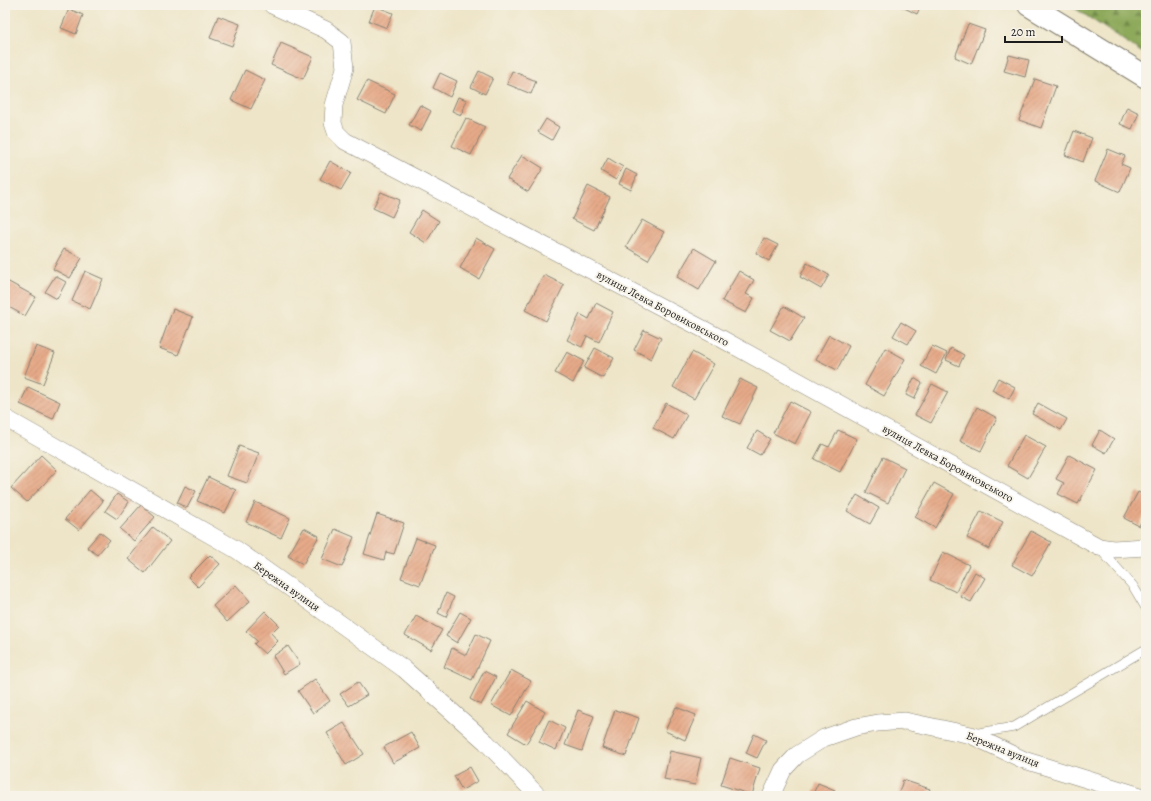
<svg xmlns="http://www.w3.org/2000/svg" width="1151" height="801" viewBox="0 0 1151 801" font-family="Alegreya,serif">
<defs>
<pattern id="forest-firs" width="22" height="20" patternUnits="userSpaceOnUse"><rect width="22" height="20" fill="#8da95a"/><path d="M5 1l3.5 6h-7zM16 11l3.5 6h-7z" fill="#72894a"/></pattern>
<pattern id="building-hatch" width="6" height="6" patternUnits="userSpaceOnUse"><rect width="6" height="6" fill="#e6aa89"/><path d="M-1 1l2-2M0 6l6-6M5 7l2-2" fill="none" stroke="#c59276"/></pattern>
</defs>
<rect width="100%" height="100%" fill="#f7f3e8"/>
<filter id="ink" filterUnits="userSpaceOnUse"><feTurbulence type="fractalNoise" baseFrequency=".025" numOctaves="2"/><feDisplacementMap in="SourceGraphic" scale="8" xChannelSelector="R" yChannelSelector="G"/><feConvolveMatrix kernelMatrix="1 2 1 2 8 2 1 2 1" color-interpolation-filters="sRGB"/></filter>
<filter id="wash" filterUnits="userSpaceOnUse"><feTurbulence type="fractalNoise" baseFrequency=".012" numOctaves="4" result="noise"/><feDisplacementMap in="SourceGraphic" scale="16" xChannelSelector="R" yChannelSelector="G"/><feGaussianBlur stdDeviation="0.9" result="paint"/><feColorMatrix in="noise" values="0 0 0 0 0 0 0 0 0 0 0 0 0 0 0 0 0 1.4 0 .05"/><feComposite in="paint" operator="in"/></filter>
<g filter="url(#wash)">
<rect width="100%" height="100%" fill="#eee5c8"/>
<path fill="url(#forest-firs)" stroke="#54623b" d="M1070,5H1146V55Z"/>
<g id="blocks">
<path fill="url(#building-hatch)" d="M898,5H921L917,14Z
M375,6L393,13L387,28L369,21Z
M69,9L83,15L76,34L61,28Z
M218,16L240,24L232,46L210,38Z
M968,24L985,30L971,64L955,57Z
M281,43L313,57L303,79L271,65Z
M1009,55L1029,60L1025,77L1004,71Z
M245,70L265,80L251,109L231,100Z
M479,71L493,78L485,94L471,87Z
M512,71L536,81L531,94L507,84Z
M440,73L457,81L450,97L433,88Z
M1035,79L1056,86L1041,128L1019,120Z
M367,81L395,94L386,114L357,100Z
M458,97L467,100L461,115L452,111Z
M420,105L431,111L421,131L409,125Z
M1127,107L1139,113L1132,129L1120,124Z
M466,118L485,127L471,155L452,146Z
M546,119L559,127L552,140L538,132Z
M1074,131L1092,138L1083,162L1065,155Z
M1108,149L1125,156L1121,164L1130,168L1120,192L1095,181Z
M522,155L543,168L528,192L507,179Z
M608,158L623,167L616,180L601,171Z
M330,161L351,173L341,190L320,179Z
M626,169L637,175L631,190L619,184Z
M588,186L610,197L594,230L572,219Z
M381,192L400,200L392,217L373,208Z
M422,210L439,221L426,243L409,232Z
M642,220L664,232L648,260L626,247Z
M476,238L495,249L479,279L460,268Z
M764,238L778,245L769,261L756,253Z
M694,248L716,261L699,290L677,277Z
M64,249L82,258L70,278L53,269Z
M807,263L829,275L821,289L800,277Z
M85,271L103,279L90,309L72,301Z
M739,271L754,280L746,294L754,298L746,313L722,301Z
M544,275L564,285L546,321L525,310Z
M55,276L66,282L57,299L45,292Z
M7,281L36,297L25,316L5,305V285Z
M596,303L613,312L599,342L587,336L582,347L567,340L580,314L589,319Z
M784,306L804,318L790,341L770,330Z
M173,309L193,317L178,355L159,348Z
M901,322L916,331L908,344L893,336Z
M644,330L661,338L651,359L634,350Z
M829,335L849,346L837,370L816,359Z
M36,346L55,353L43,384L24,377Z
M932,346L947,353L936,374L921,366Z
M595,348L614,358L603,378L584,368Z
M885,348L905,359L884,396L865,385Z
M951,348L964,355L959,366L946,360Z
M567,352L584,361L573,383L555,373Z
M692,352L714,364L694,399L673,387Z
M914,378L922,383L914,399L906,395Z
M998,378L1015,387L1009,399L992,390Z
M740,379L758,388L740,424L722,416Z
M932,384L948,392L931,423L915,415Z
M28,387L60,402L53,419L20,404Z
M790,401L811,412L795,444L773,433Z
M666,403L687,415L674,439L653,428Z
M1038,403L1067,419L1061,430L1032,414Z
M977,407L997,418L981,451L960,441Z
M838,430L857,439L840,472L814,459L822,444L829,447Z
M1100,430L1114,439L1106,453L1092,445Z
M757,431L770,439L760,455L747,448Z
M1024,435L1046,447L1028,478L1007,466Z
M239,446L259,453L247,483L227,476Z
M41,455L57,470L27,502L11,488Z
M1069,455L1097,470L1078,504L1058,494L1064,483L1056,479Z
M883,457L905,468L888,503L866,492Z
M208,477L236,490L225,513L197,501Z
M934,483L954,494L935,528L915,517Z
M185,486L196,491L187,508L177,503Z
M90,490L103,501L79,530L65,519Z
M1138,492L1146,496V512L1139,526L1124,518Z
M117,494L129,502L117,519L105,511Z
M857,495L879,508L870,524L847,511Z
M255,502L290,518L281,538L246,522Z
M141,505L155,517L134,541L120,529Z
M981,511L1003,522L989,549L967,538Z
M377,514L404,523L394,554L386,552L384,560L364,554Z
M153,527L170,541L145,573L128,559Z
M304,528L319,536L303,564L288,556Z
M335,529L354,537L342,567L322,559Z
M1031,531L1051,542L1032,576L1012,565Z
M100,532L110,540L97,555L87,547Z
M416,538L435,545L420,585L401,578Z
M943,552L969,565L956,592L930,580Z
M210,555L220,564L198,587L188,577Z
M975,572L985,578L971,602L961,597Z
M236,585L250,601L227,622L213,606Z
M446,593L454,597L446,617L438,613Z
M265,611L279,625L271,633L278,641L265,654L254,644L257,641L246,631Z
M460,612L471,618L457,643L446,636Z
M416,616L442,630L431,650L405,635Z
M476,634L490,641L472,680L444,667L452,648L466,655Z
M288,646L300,664L284,674L273,656Z
M511,670L531,681L511,716L491,705Z
M484,671L496,677L481,705L470,699Z
M315,679L330,701L313,713L298,691Z
M358,682L367,695L349,706L340,694Z
M527,701L545,712L526,744L508,733Z
M676,707L696,715L685,740L665,731Z
M578,710L594,716L582,751L565,745Z
M615,710L639,718L626,756L602,748Z
M549,720L565,728L556,750L539,742Z
M344,723L364,754L346,765L327,733Z
M411,732L420,748L393,763L384,747Z
M754,734L766,740L757,758L746,753Z
M670,751L701,758L695,785L664,779Z
M730,758L760,768L752,795L721,785Z
M470,767L478,781L462,790L454,776Z
M903,780L930,789L927,796H898Z
M818,783L835,790L833,796H812Z"/>
</g>
</g>
<g filter="url(#ink)">
<use href="#blocks" fill-opacity="0" stroke="#858072" stroke-width="1"/>
<g fill="none" stroke-linecap="round" stroke-linejoin="round">
<defs>
<path id="lane" d="M1099,548L1133,586L1146,608
M973,734L1014,727L1146,649"/>
<path id="street" d="M272,5L326,30L342,42L345,68L334,105L333,123L336,132L345,141L722,339L1099,547L1113,549L1146,547
M5,418L237,550L404,669L486,742L538,796
M771,796L783,770L797,755L824,738L856,727L878,723L905,721L971,735L1024,760L1141,796"/>
<path id="secondary" d="M1029,5L1146,77"/>
</defs>
<use href="#lane" stroke="#858072" stroke-width="10"/>
<use href="#street" stroke="#858072" stroke-width="18"/>
<use href="#secondary" stroke="#858072" stroke-width="24"/>
<use href="#lane" stroke="#fff" stroke-width="9"/>
<use href="#street" stroke="#fff" stroke-width="17"/>
<use href="#secondary" stroke="#fff" stroke-width="22"/>
</g>
</g>
<g text-anchor="middle" stroke-width="3.5" stroke-linejoin="round" paint-order="stroke">
<g font-size="11" fill="#1c1c1c" stroke="#f7f3e8">
<text transform="translate(663 308) rotate(28)" y="4">вулиця Левка Боровиковського</text>
<text transform="translate(948 463) rotate(29)" y="4">вулиця Левка Боровиковського</text>
<text transform="translate(287 586) rotate(35)" y="4">Бережна вулиця</text>
<text transform="translate(1003 749) rotate(22)" y="4">Бережна вулиця</text>
</g>
</g>
<rect width="1151" height="801" fill="none" stroke="#f7f3e8" stroke-width="20"/>
<path d="M1005 36v6h57v-6" fill="none" stroke="#1c1c1c" stroke-width="2"/>
<text x="1011" y="36" font-size="12" fill="#1c1c1c" stroke="#f7f3e8" stroke-width="3" paint-order="stroke">20 m</text>
</svg>
